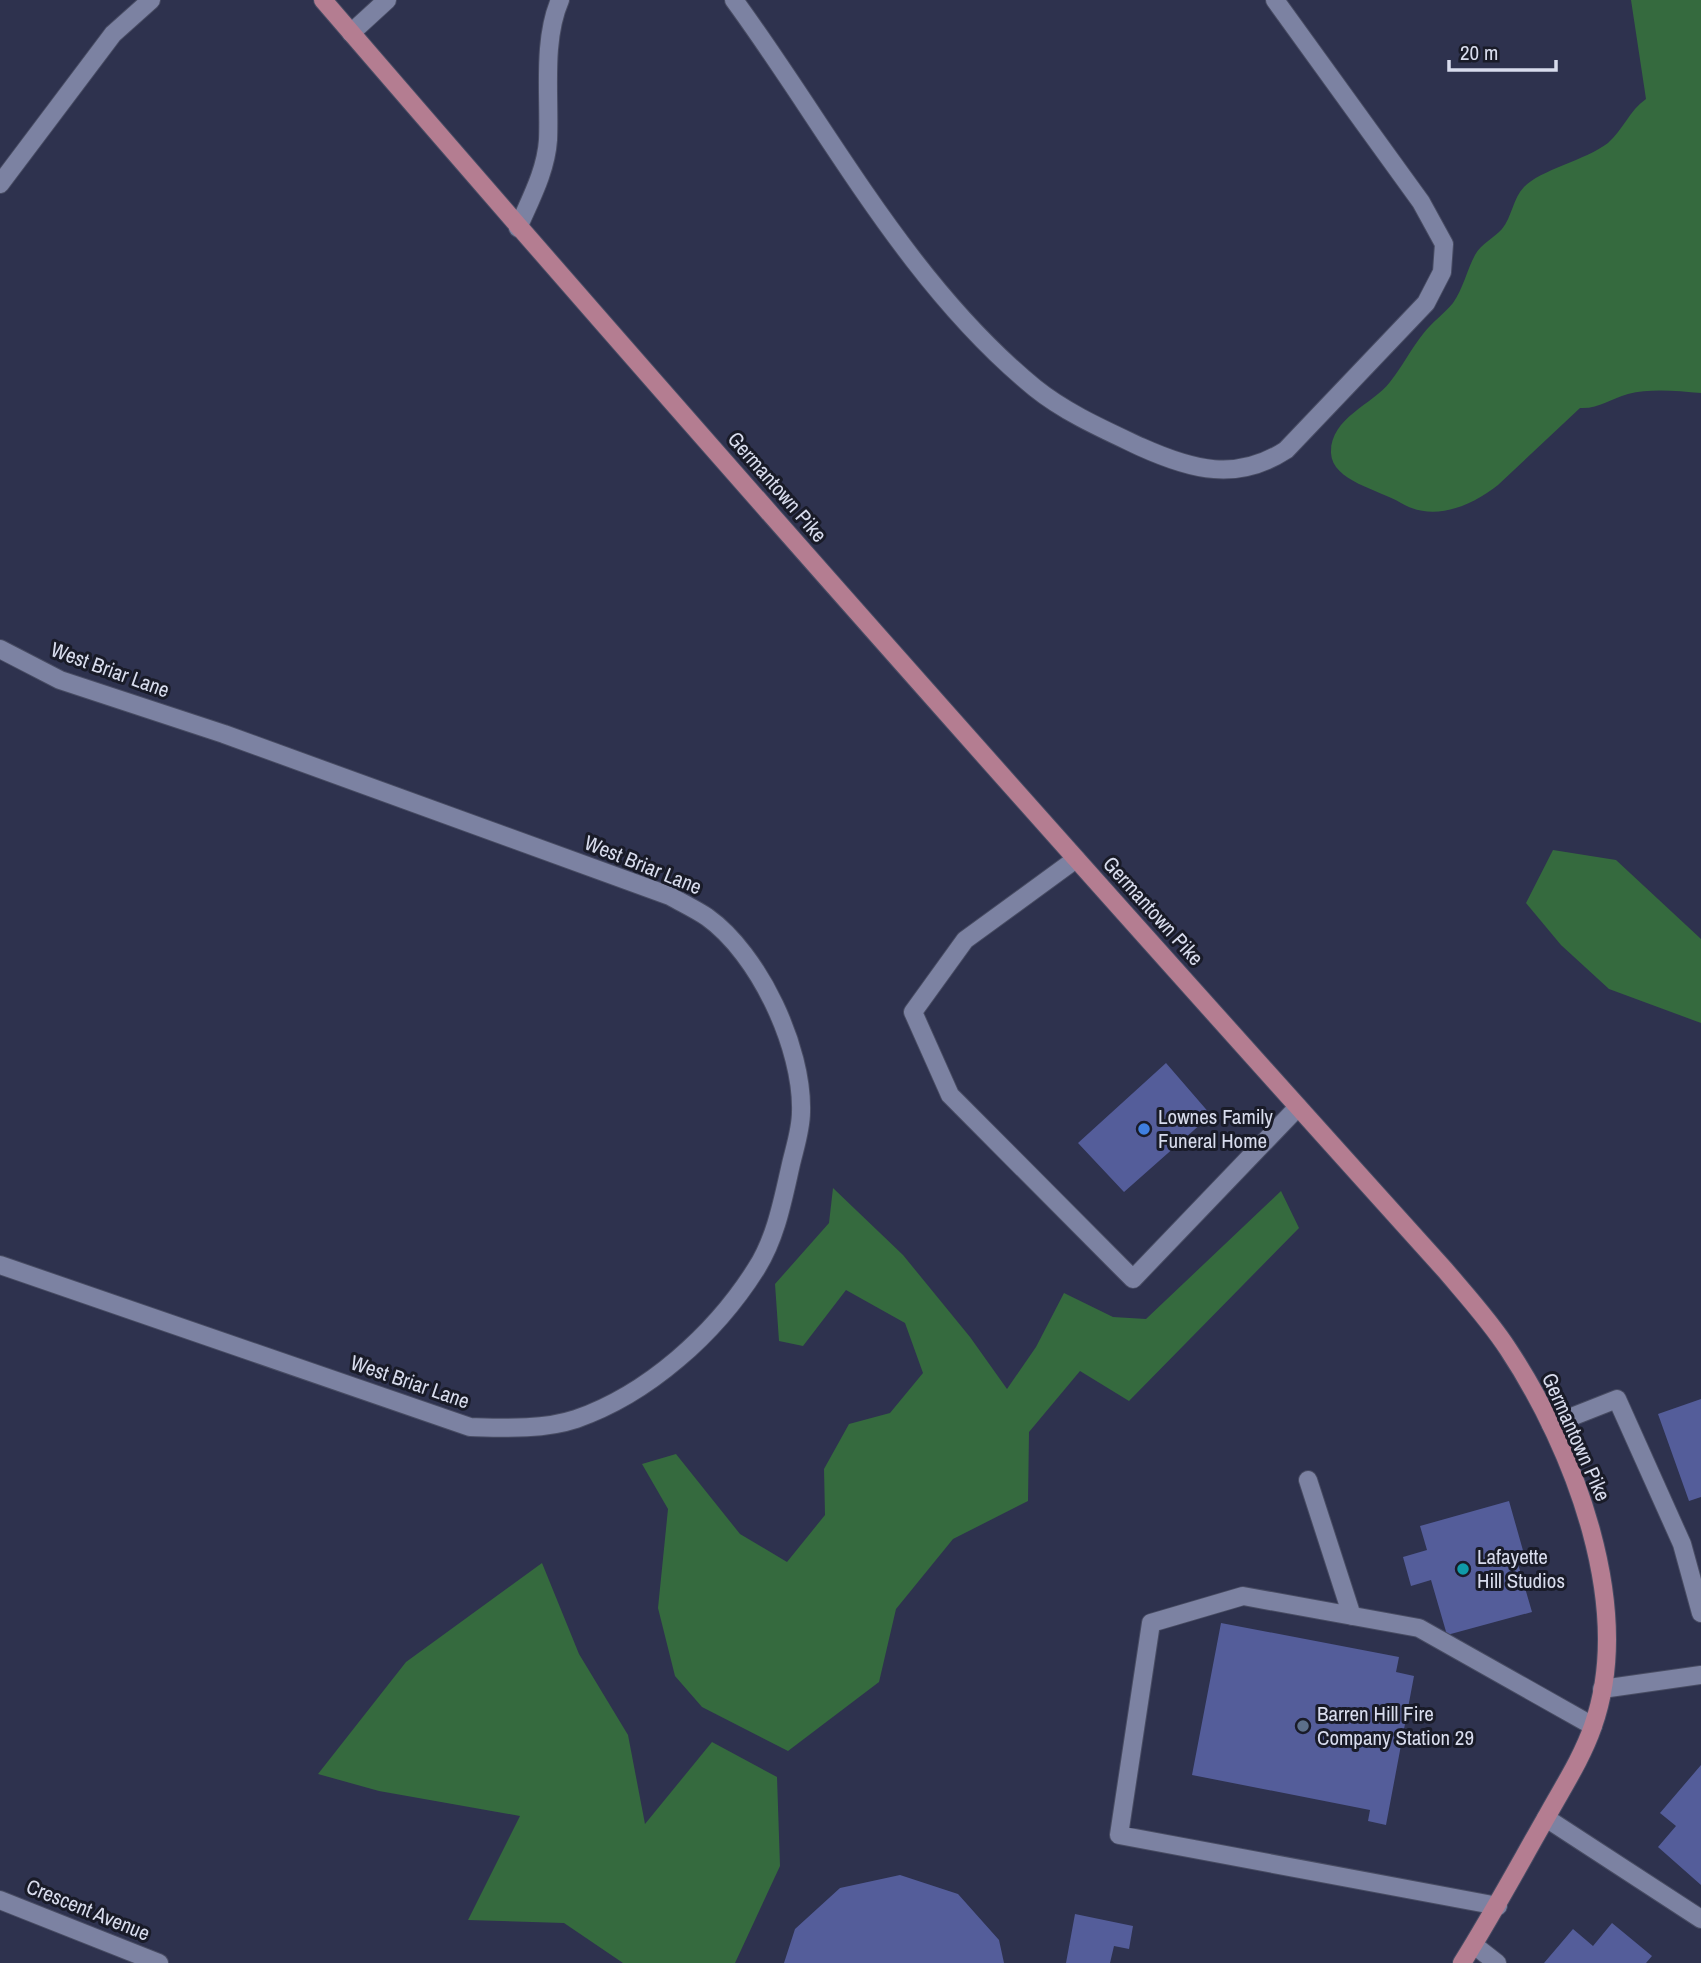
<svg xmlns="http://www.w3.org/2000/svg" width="1701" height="1963" viewBox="0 0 1701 1963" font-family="'Archivo Narrow',sans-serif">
<rect width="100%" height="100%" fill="#2e324e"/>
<path fill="#356a3e" d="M1631,0H1701V393C1677,391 1651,388 1628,394C1610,399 1599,409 1580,408L1498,485C1470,507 1433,522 1401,503C1380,490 1332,481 1331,453C1330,418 1372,405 1390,382C1402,367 1411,349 1423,334C1432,322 1444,314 1453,303C1463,289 1467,270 1475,255C1481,244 1494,238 1502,229C1512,217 1513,198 1524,187C1540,170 1586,160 1608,143C1623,130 1629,111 1646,99Z
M1553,850L1616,860L1701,939V1023L1609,989L1561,945L1526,903Z
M833,1188L903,1255L970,1337L1007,1389L1036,1347L1064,1293L1113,1317L1146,1319L1281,1191L1299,1228L1129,1401L1080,1371L1029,1432L1028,1501L953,1539L896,1609L879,1682L788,1751L702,1707L675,1676L658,1608L668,1509L642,1464L676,1454L740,1534L787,1562L825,1515L824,1469L849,1424L890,1413L923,1373L905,1323L846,1290L803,1346L779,1341L775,1284L829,1223Z
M542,1563L579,1654L628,1735L645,1824L712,1742L777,1777L780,1866L735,1963H623L564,1923L468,1920L520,1816L379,1791L318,1774L406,1662Z"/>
<path fill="#545d9a" d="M1166,1063L1211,1115L1124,1192L1078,1143Z
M1701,1399V1497L1689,1501L1658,1414Z
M1509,1501L1524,1554L1516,1557L1532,1612L1447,1635L1431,1580L1411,1586L1403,1557L1427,1550L1420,1526Z
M1221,1623L1399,1657L1396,1672L1414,1676L1386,1825L1368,1821L1370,1810L1192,1775Z
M1701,1765V1885L1658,1847L1676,1826L1660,1813Z
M900,1875L958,1894L999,1940L1004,1963H784L795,1929L840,1888Z
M1075,1914L1133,1926L1129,1949L1114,1946L1110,1963H1066Z
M1612,1923L1652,1956L1646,1963H1544L1573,1929L1593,1946Z"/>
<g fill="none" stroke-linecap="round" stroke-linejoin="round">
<defs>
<path id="minor" d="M734,0C830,131 907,283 1035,388C1066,413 1105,430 1141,447C1192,470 1237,482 1286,450L1426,303L1442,272L1444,244L1421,202L1275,0
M351,33L387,0
M0,184L113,34L151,0
M518,228C530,200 546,171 548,140C550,97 542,41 560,0
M0,649L60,680L224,734L670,896C682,903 695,909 707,917C759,954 803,1048 801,1112C801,1129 795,1147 791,1164C783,1199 776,1238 756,1269C715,1334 648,1394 576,1419C543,1430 504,1428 470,1427L0,1265
M1076,859L965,940L913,1012L950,1095L1133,1279L1298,1107
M1551,1425L1617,1399L1682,1544L1701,1613
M1308,1480L1352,1616
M1602,1689L1701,1675
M1546,1818L1701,1919
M0,1900L159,1963
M1498,1906L1119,1835L1151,1623L1243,1596L1419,1628L1593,1726
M1474,1945L1497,1963"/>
<path id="major" d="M323,0C691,428 1067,851 1445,1270C1467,1296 1490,1321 1508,1349C1574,1449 1635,1607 1593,1726C1582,1758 1563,1787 1547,1816C1519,1865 1492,1915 1462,1963"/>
</defs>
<use href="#minor" stroke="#484c63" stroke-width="20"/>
<use href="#major" stroke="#484c63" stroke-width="20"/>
<use href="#minor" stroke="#7c82a2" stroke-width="18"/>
<use href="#major" stroke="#b47d91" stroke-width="18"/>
</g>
<circle fill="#3f7fe0" stroke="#191b28" stroke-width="2.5" cx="1144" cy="1129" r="7"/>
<circle fill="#0f9aa8" stroke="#191b28" stroke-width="2.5" cx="1463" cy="1569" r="7"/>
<circle fill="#5c6f8a" stroke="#191b28" stroke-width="2.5" cx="1303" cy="1726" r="7"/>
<g text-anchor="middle" stroke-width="6" stroke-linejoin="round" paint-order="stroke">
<g font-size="21" fill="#d8dced" stroke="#191b28">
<text transform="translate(777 487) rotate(49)" y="7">Germantown Pike</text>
<text transform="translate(110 670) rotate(20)" y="7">West Briar Lane</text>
<text transform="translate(643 865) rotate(22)" y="7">West Briar Lane</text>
<text transform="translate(1153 911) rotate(48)" y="7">Germantown Pike</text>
<text transform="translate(410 1382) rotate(19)" y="7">West Briar Lane</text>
<text transform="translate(1576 1437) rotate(66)" y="7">Germantown Pike</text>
<text transform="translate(88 1910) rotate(22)" y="7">Crescent Avenue</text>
</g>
<g font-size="21" fill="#d8dced" stroke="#191b28" text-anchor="start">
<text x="1158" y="1124">Lownes Family<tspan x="1158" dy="24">Funeral Home</tspan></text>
<text x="1477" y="1564">Lafayette<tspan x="1477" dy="24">Hill Studios</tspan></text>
<text x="1317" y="1721">Barren Hill Fire<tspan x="1317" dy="24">Company Station 29</tspan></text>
</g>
</g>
<path d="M1449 60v10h107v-10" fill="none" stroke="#d8dced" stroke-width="3.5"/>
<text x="1460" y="60" font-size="21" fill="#d8dced" stroke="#191b28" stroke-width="5" paint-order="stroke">20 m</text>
</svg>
